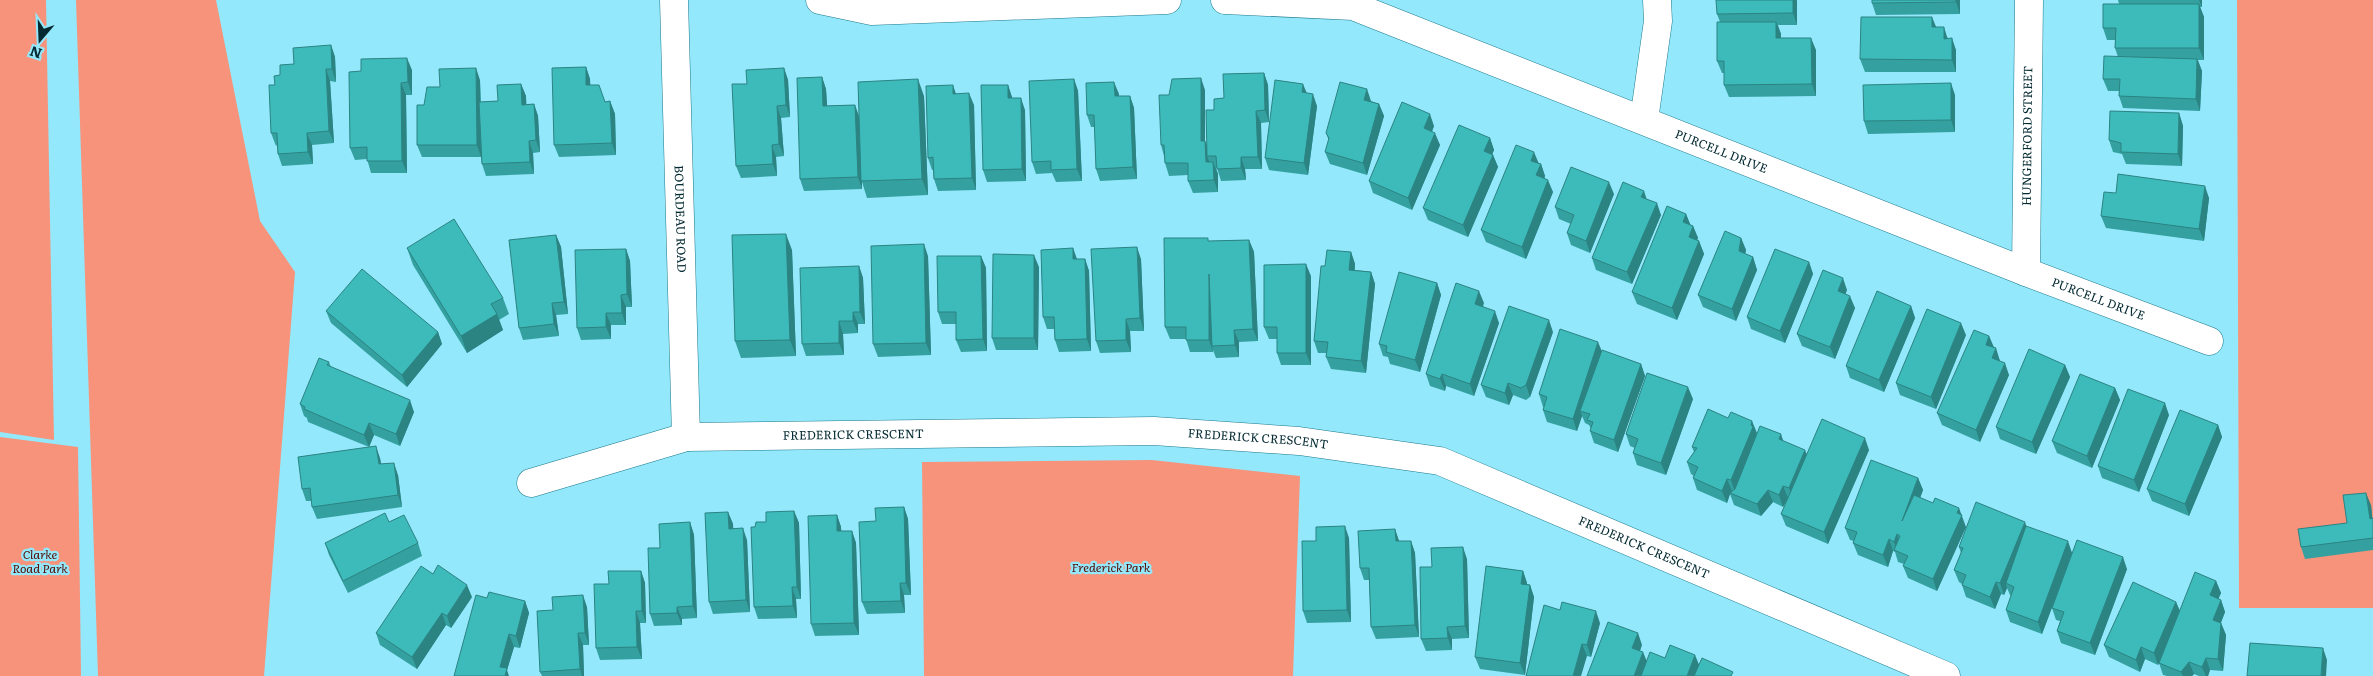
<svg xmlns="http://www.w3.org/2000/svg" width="2373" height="676" viewBox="0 0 2373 676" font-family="Literata,serif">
<rect width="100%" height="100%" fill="#94e8fc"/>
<path fill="#f7937b" d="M0,0H46L54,440L0,432Z
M76,0H216L260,221L295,272L264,676H98Z
M2237,0H2373V608H2239Z
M0,437L78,447L81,676H0Z
M1152,460L1300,476L1293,676H924L922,462Z"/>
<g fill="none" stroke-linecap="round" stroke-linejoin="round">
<defs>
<g id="minor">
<path id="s1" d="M674,0L686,437"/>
<path d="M820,0L872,11L1167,0"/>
<path id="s2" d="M1225,0L1353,6L2026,272L2209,341"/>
<path d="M1644,120L1658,21L1657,0"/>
<path id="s3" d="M2026,272L2029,0"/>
<path id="s4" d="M531,483L686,437L1154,431L1299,441L1440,461L1946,676"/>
</g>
</defs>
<use href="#minor" stroke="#1b798b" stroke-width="29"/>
<use href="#minor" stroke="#fff" stroke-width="28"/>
</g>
<path fill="#34a1a0" d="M1797,0V25H1778L1781,34V38L1816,50V96L1729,97L1724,85V73H1722L1717,61L1720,22L1717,14Z
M1960,0V14L1876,15L1872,3Z
M2118,0H2202V7H2200L2204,17V60H2198L2202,71L2200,111L2123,108L2119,96V91H2108L2103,79L2118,57L2115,48V40H2107L2103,28L2119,4Z
M1936,27L1948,38L1956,50V72H1865L1860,59Z
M331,45L335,57L336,82L330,81L334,143L312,145L313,164L282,166L278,154L277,145L276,146L271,133L275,85L294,64Z
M586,67L590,79V85L605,102L610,101L615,114L616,155L559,157L554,145Z
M784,68L788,80L790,117L781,118L784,156L776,157L777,176L741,178L736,166L747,84Z
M412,70V95H406L407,173H371L367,159L355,160L350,148Z
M1264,73L1268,85L1269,122L1261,123L1262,169H1245L1246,180L1221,181L1217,168H1216L1218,174V192L1193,193L1188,181V175L1169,176L1165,163L1164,156L1161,145L1169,95L1205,90V141L1207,145L1214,110L1224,98Z
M822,77L826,89L827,106L855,105L859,116L924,96L928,195L867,198L862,182V189L804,191L800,179Z
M1074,79L1078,91L1082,181L1056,182L1052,173L1036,174L1032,162Z
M480,80L481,102L498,101L521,84L526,96V104H534L538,116L540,152L533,153L534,174L486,176L482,164L481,157H422L417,145L424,105L440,87Z
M1008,85L1012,98L1025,110L1026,181L987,182L983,170Z
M1306,93L1317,106L1308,175L1269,170L1265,158Z
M956,94L974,105L976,190L938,191L934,179L933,170H932L928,158Z
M1119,94V96H1130L1134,108L1137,179L1100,181L1096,169L1095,127H1091L1087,115Z
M1955,95V132L1868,134L1864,121Z
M1371,101L1379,104L1384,116L1367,175L1330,164L1325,152L1329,141L1326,133Z
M2179,113L2183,126L2182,166L2126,164L2122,154L2113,152L2109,140Z
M1434,126L1432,132L1440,145L1412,210L1373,193L1369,181Z
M1490,138L1494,150L1492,154L1493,155L1498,167L1468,237L1428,220L1423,208Z
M1538,163L1541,164L1545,176L1544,179L1553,192L1526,259L1486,242L1481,230Z
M2116,193L2209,198L2204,241L2106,228L2101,216Z
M1614,194L1590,253L1571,245L1567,233L1571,224L1559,219L1555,207Z
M1646,199L1661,215L1632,284L1596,270L1592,258Z
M1686,214L1690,225L1693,226L1698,238L1697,240L1699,241L1704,254L1677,320L1637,304L1632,292Z
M556,235L561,247L568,314L556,315L559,336L523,340L519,328Z
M1741,238L1746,250L1745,254L1753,257L1757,270L1736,321L1703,307L1698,295Z
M1249,240L1254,252L1258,341L1239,342V357L1216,358L1213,350V352H1190L1186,339H1170L1165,327L1209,241Z
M407,248L503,298L509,314L499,320L503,330L467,353L413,265Z
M1073,248L1077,259H1085L1089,271L1091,351L1059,352L1055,340L1054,329H1047L1043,317Z
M626,249L630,261L632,307H626V325H611V339L581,340L577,328Z
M792,250L796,356L741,358L735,341Z
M1351,252L1355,264V270L1371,272L1375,284L1366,373L1331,369L1326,357L1327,353H1318L1314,341L1325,266Z
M928,256L931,355L878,357L873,344Z
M981,256L986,268L987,351L961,352L956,340V324H942L938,312Z
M1141,259L1144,331H1130L1131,352L1100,353L1096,341Z
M1809,262L1813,274L1785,343L1751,329L1747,317Z
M859,266L863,278L865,324H858V333L843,334L844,355L806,356L802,344Z
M1039,267L1038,350H996L992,338Z
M1311,276V365H1281L1277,353V339H1269L1264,327Z
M1437,283L1441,295L1420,372L1390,364L1388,357L1383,356L1379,344Z
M1847,290L1845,294L1855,308L1835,359L1802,346L1797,334Z
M1484,303L1483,306L1499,323L1474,396L1446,386L1445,391L1430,386L1426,374Z
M1911,306L1915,318L1884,392L1850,378L1846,366Z
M326,311L438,332L442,344L407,387L331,323Z
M1553,332L1530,397L1526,400L1513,395L1509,405L1486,397L1481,385Z
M1966,335L1936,409L1900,395L1896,383Z
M1989,336L2000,361L2009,375L1980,442L1942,425L1937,413Z
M1602,351L1641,364L1645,376L1618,452L1594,443L1590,431L1591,429L1589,425L1585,423L1582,416L1577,431L1547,422L1543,410L1544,407H1543L1539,394Z
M329,362L331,367L414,412L400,446L374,435L369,447L308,422L307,418L304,416L300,404Z
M2065,365L2070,377L2036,454L2000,439L1996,427Z
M2115,388L2120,400L2092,468L2057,453L2052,441Z
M1693,399L1666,475L1637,465L1633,453L1635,448L1630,446L1626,434Z
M2169,415L2139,492L2102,478L2098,466Z
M2218,425L2222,437L2189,516L2152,501L2147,489Z
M1757,433V436L1783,441L1807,454L1869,450L1828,544L1786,526L1781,514L1788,498L1783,507L1773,502L1761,516L1734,505L1730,494L1727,503L1697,490L1693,478L1694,476L1691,474L1687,462L1694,452L1692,447Z
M380,458L381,464L398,475L402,507L317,519L312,507V501H306L302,489Z
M1918,478L1923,490L1920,498L1966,527L1937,591L1908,578L1903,566L1904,564L1898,562L1895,552L1893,551L1888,567L1858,555L1853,543L1854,541L1850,540L1845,528Z
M2371,505L2372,518H2373V550L2305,559L2301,547L2347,523Z
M904,507L908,519L911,595H904L905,613L867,614L862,602L876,521Z
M794,511L799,523L801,599H796L797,618L758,619L754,607L755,527Z
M728,512L733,524V528L747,540L750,612L713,614L709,602Z
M837,515L841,527V531H852L856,543L859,635L815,636L811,624Z
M389,522L418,543L422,556L348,593L329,555L325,543Z
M690,522L694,535L697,618L682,619V625L654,626L650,614L660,548Z
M2026,526L2072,552L2127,569L2095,655L2061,643L2057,631L2060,621L2056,620L2052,608L2042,634L2010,622L2006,610L2011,596L2010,595L2007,588L2004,595L2001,594L1995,609L1966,597L1962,585V584L1959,582L1954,570L1961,553L1959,547Z
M1395,529L1399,541H1411L1415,553L1419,637L1376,639L1371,627L1369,580H1364L1360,568Z
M1349,538L1351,622L1307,623L1303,611L1316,541Z
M1467,559L1469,638L1452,639V650L1426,651L1421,639L1432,567Z
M641,571L645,583L646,623H640L642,659L600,660L596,648L609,584Z
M1523,571L1527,583V584L1530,585L1534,597L1525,675L1480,669L1475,657Z
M2216,581L2221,593L2218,599L2221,600L2225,612L2221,623L2226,635L2223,671L2210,670L2208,676H2199L2194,674L2192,676H2167L2163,675L2159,663L2158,665L2145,659L2140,672L2109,657L2104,645L2176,602L2180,611Z
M472,597L451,628L446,625L417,669L380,645L376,633Z
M487,598L525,601L529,613L520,648L514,647L507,670L454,676Z
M587,607L589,645H583L584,676H542L540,672Z
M1600,623L1591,657L1587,656L1526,676Z"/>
<path fill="#2b8382" d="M1793,0H1797V25L1793,13Z
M1956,0H1960V14L1956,2Z
M2199,0H2202V7Z
M2199,4L2204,17V60L2199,48Z
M1932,17L1937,29L1932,27Z
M1776,22L1781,34V50L1776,38Z
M1944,27L1948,40L1944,39Z
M1811,38L1816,50V96L1812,84Z
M1952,38L1956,50V72L1952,60Z
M331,45L335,57L336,82L332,69Z
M407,58L412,70V95L408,82Z
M2197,59L2202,71L2200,111L2196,99Z
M586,67L590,79L591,97L586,85Z
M476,68L480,80L481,157L477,145Z
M784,68L788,80L790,117L786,105Z
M326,69L330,81L334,143L329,131Z
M1264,73L1268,85L1269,122L1265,110Z
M822,77L826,89L828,118L823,106Z
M1201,78L1205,90V141L1209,153L1207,156L1210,164L1206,162L1201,141Z
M918,79L924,96L928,195L922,179Z
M1074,79L1078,91L1082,181L1077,169Z
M1114,82L1119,94V108L1115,96Z
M401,83L406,95L407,173L402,161Z
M1951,83L1955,95V132L1951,120Z
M521,84L526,96L527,117L522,105Z
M1303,84L1308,96L1302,92Z
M953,85L957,97L953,94Z
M1008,85L1012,97V110L1008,98Z
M1367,89L1371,101L1369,112L1364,100Z
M969,93L974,105L976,190L972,178Z
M1313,94L1317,106L1308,175L1304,163Z
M1130,96L1134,108L1137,179L1133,167Z
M1021,98L1025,110L1026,181L1022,169Z
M610,101L615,114L616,155L612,143Z
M534,104L538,116L540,152L536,140Z
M1379,104L1384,116L1367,175L1363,163Z
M855,105L859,117L862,189L858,177Z
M777,106L781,118L784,156L779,144Z
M1256,111L1261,123L1262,169L1258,157Z
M2179,113L2183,126L2182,166L2178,154Z
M1430,114L1434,126L1428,140L1424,128Z
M307,133L312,145L313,164L308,152Z
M1435,133L1440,145L1412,210L1408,198Z
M1490,138L1494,150L1489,163L1484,151Z
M529,141L533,153L534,174L530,162Z
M772,145L776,157L777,176L773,164Z
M1534,152L1539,164L1531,161Z
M1493,155L1498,167L1468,237L1463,225Z
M1241,157L1245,169L1246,180L1241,168Z
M1213,162L1218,174V192L1214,180Z
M1541,164L1545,176L1541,188L1536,175Z
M1548,180L1553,192L1526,259L1522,247Z
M1609,182L1614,194L1590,253L1586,241Z
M2205,186L2209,198L2204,241L2199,229Z
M1644,191L1648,203L1641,197Z
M1657,203L1661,215L1632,284L1627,272Z
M1686,214L1691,226L1683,222Z
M1693,226L1698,238L1693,249L1689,237Z
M786,234L792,250L796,356L790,340Z
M556,235L561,247L568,314L564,302Z
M1741,238L1746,250L1743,263L1739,251Z
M1249,240L1254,252L1258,341L1253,329Z
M1699,241L1704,254L1677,320L1672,308Z
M924,244L928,256L931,355L926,343Z
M1137,247L1141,259L1144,331L1140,318Z
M1073,248L1077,260L1073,259Z
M626,249L630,261L632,307L627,294Z
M1351,252L1355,264L1353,282L1349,270Z
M1034,255L1039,267L1038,350L1034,338Z
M981,256L986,268L987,351L983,339Z
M1753,257L1757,270L1736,321L1732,309Z
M1085,259L1089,271L1091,351L1087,339Z
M1809,262L1813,274L1785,343L1780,331Z
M1306,264L1311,276V365L1306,353Z
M859,266L863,278L865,324L860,312Z
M1371,272L1375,284L1366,373L1361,361Z
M1209,274L1212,346L1213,352L1209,340Z
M1843,278L1847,290L1842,303L1838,291Z
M1437,283L1441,295L1420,372L1415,360Z
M1479,291L1484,303L1479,316L1475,304Z
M621,295L626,307V325L622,313Z
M1850,296L1855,308L1835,359L1830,347Z
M552,303L556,315L559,336L554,324Z
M1911,306L1915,318L1884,392L1879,380Z
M1495,311L1499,323L1474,396L1470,384Z
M853,312L858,324V333L853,321Z
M606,313L611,325V339L606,327Z
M497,314L503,330L467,353L461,336Z
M1126,319L1130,331L1131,352L1126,340Z
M1549,320L1553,332L1530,397L1526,385Z
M839,321L843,334L844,355L839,343Z
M1961,323L1966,335L1936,409L1931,397Z
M1234,330L1239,342V357L1235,345Z
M438,332L442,344L407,387L402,375Z
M1989,336L1994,348L1986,345Z
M1598,342L1603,354L1580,411L1582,416L1577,431L1573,419Z
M1996,348L2000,361L1996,370L1992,358Z
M2005,363L2009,375L1980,442L1976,430Z
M1641,364L1645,376L1618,452L1614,440Z
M2065,365L2070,377L2036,454L2032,442Z
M1442,374L1446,386L1445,391L1440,379Z
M1508,383L1513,395L1509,405L1505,393Z
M1688,387L1693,399L1666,475L1661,463Z
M2115,388L2120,400L2092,468L2087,456Z
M410,400L414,412L400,446L396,434Z
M2165,403L2169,415L2139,492L2134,480Z
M1752,421L1757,433L1756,434L1758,439L1735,492L1731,480Z
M369,423L374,435L369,447L364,435Z
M2218,425L2222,437L2189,516L2185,504Z
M1781,434L1785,446L1779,439Z
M1865,438L1869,450L1828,544L1824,532Z
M376,446L380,458L383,476L379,464Z
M1805,450L1810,462L1794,500L1789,488Z
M394,463L398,475L402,507L398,495Z
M1918,478L1923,490L1907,533L1902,521Z
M1727,479L1732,491L1731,493H1730V494L1727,503L1722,491Z
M1783,486L1788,498L1783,507L1779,495Z
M1768,490L1773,502L1761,516L1757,504Z
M2366,493L2371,505L2373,524L2370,519Z
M904,507L908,519L911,595L906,583Z
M1959,508L1966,527L1937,591L1933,579Z
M794,511L799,523L801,599L797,587Z
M728,512L733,524L734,541L729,529Z
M837,515L841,527L842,543L837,531Z
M690,522L694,535L697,618L693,606Z
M2025,522L2029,534L2006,583L2007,588L2004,595L2000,583Z
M1345,526L1349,538L1351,622L1347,610Z
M743,528L747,540L750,612L746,600Z
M1395,529L1399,541H1396Z
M852,531L856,543L859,635L854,623Z
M1897,534L1901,546L1897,551L1894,542Z
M1889,539L1893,551L1888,567L1883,555Z
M1411,541L1415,553L1419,637L1415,625Z
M2068,541L2072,553L2042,634L2038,622Z
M1463,547L1467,559L1469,638L1465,626Z
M2123,557L2127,569L2095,655L2090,643Z
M641,571L645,583L646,623L642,611Z
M1523,571L1527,583L1525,596L1521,584Z
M2216,581L2221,593L2215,607L2210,595Z
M1996,582L2001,594L1995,609L1990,597Z
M900,583L904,595L905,613L901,601Z
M467,585L472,597L451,628L447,616Z
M1530,585L1534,597L1525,675L1520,663Z
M792,587L796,599L797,618L793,606Z
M583,595L587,607L589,645L585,633Z
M2221,600L2225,612L2217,632L2213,620Z
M525,601L529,613L520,648L516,636Z
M2176,602L2181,614L2158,665L2154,653Z
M677,607L682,619V625L677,613Z
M636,611L640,623L642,659L637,647Z
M1596,611L1600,623L1591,657L1587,645Z
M442,613L446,625L417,669L412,657Z
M2221,623L2226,635L2223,671L2218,659Z
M1447,627L1452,639V650L1448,638Z
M578,633L583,645L584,676H582L580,669Z
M1638,633L1642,645L1637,660L1632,648Z
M509,634L514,647L507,670L509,676H504L500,667Z
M1582,644L1587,656L1581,676H1573Z
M2141,647L2145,659L2140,672L2136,660Z
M2323,648L2327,660L2326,676H2321Z
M1643,652L1648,664L1643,676H1634Z
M1695,655L1700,667L1696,676H1687Z
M2206,658L2210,670L2208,676H2206L2202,667Z
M2189,662L2194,674L2192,676H2183L2181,672Z"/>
<path fill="#3dbbba" stroke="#2b8382" d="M1716,0H1793V13L1717,14Z
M1872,0H1956V2L1872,3Z
M2103,4H2199V48H2115L2116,28H2103Z
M1861,17H1932V27H1944V39L1952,38V60L1860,59Z
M1717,22H1776V38H1811L1812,84L1724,85V61H1717Z
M331,45L332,69H326L329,131L307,133L308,152L278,154L277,133H271L269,85H275L274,76L280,75V65L294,64L293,48Z
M2104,56L2197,59L2196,99L2119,96L2120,79H2103Z
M407,58L408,82L401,83L402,161H367V147L350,148L349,72L361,71V59Z
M586,67V85H599L605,102L610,101L612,143L554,145L552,68Z
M476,68L477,145H417V105H424L427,87H440L439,69Z
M784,68L786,105L777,106L779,144L772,145L773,164L736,166L732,84H747L746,70Z
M1264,73L1265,110L1256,111L1258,157H1241V168L1217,169L1216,156H1207L1206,110H1214V99L1224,98L1223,74Z
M822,77L823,106L855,105L858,177L800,179L797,78Z
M1201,78V141H1205L1206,162H1213L1214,180L1188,181V163H1165L1164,145H1161L1159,95H1169L1172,79Z
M918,79L922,179L861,181L858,82Z
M1074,79L1077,169L1051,170V161L1032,162L1029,81Z
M1275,80L1303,84L1302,92L1313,94L1304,163L1265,158Z
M1114,82L1115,96H1130L1133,167L1096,169L1094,115H1087L1086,83Z
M1340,82L1367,89L1364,100L1379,104L1363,163L1325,152L1329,138L1326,133Z
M1951,83V120L1864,121L1863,85Z
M521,84L522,105L534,104L536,140L529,141L530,162L482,164L479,102L498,101L497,85Z
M953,85V94L969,93L972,178L934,179L933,157L928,158L926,86Z
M981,85H1008V98H1021L1022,169L983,170Z
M1402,102L1430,114L1424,128L1435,133L1408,198L1369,181Z
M2110,111L2179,113L2178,154L2121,152V143L2109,140Z
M1459,125L1490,138L1484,151L1493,155L1463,225L1423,208Z
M1516,145L1534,152L1531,161L1541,164L1536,175L1548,180L1522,247L1481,230Z
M1571,167L1609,182L1586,241L1567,233L1574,215L1555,207Z
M2118,174L2205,186L2199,229L2101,216L2104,192L2116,193Z
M1623,182L1644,191L1641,197L1657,203L1627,272L1592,258Z
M1667,206L1686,214L1683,222L1693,226L1689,237L1699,241L1672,308L1632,292Z
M454,219L503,298L491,304L497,314L461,336L407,248Z
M1725,231L1741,238L1739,251L1753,257L1732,309L1698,295Z
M786,234L790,340L735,341L732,235Z
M556,235L564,302L552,303L554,324L519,328L509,240Z
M1164,238H1208V241L1249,240L1253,329L1234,330L1235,345L1212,346L1209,274V340H1186V327H1165Z
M924,244L926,343L873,344L871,246Z
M1137,247L1140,318L1126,319V340L1096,341L1091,249Z
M1073,248V259H1085L1087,339L1055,340L1054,317H1043L1041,250Z
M626,249L627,294L621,295L622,313H606V327L577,328L575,250Z
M1775,249L1809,262L1780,331L1747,317Z
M1327,250L1351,252L1349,270L1371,272L1361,361L1326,357L1328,342L1314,341L1321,266H1325Z
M993,254L1034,255V338H992Z
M937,256H981L983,339L956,340V312H938Z
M1306,264V353H1277V327H1264V265Z
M859,266L860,312H853V321H839V343L802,344L800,268Z
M362,269L438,332L402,375L326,311Z
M1823,270L1843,278L1838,291L1850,296L1830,347L1797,334Z
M1399,272L1437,283L1415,360L1386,352L1387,346L1379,344Z
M1456,283L1479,291L1475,304L1495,311L1470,384L1442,374L1440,379L1426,374Z
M1877,291L1911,306L1879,380L1846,366Z
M1509,306L1549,320L1526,385L1521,388L1508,383L1505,393L1481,385Z
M1927,309L1961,323L1931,397L1896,383Z
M1560,329L1598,342L1573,419L1543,410L1547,397L1539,394Z
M1974,330L1989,336L1986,345L1996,348L1992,358L2005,363L1976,430L1937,413Z
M2029,349L2065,365L2032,442L1996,427Z
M1602,350L1641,364L1614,440L1590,431L1593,422L1587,420L1590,414L1580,411Z
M319,358L329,362L327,365L410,400L396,434L369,423L364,435L304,409L305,407L300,404Z
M1647,373L1688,387L1661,463L1633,453L1638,439L1626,434Z
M2080,374L2115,388L2087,456L2052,441Z
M2128,389L2165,403L2134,480L2098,466Z
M1708,409L1728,418L1731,412L1752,421L1751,425L1753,427L1731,480L1727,479L1722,491L1693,478L1698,467L1687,462L1697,448L1692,447Z
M2180,410L2218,425L2185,504L2147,489Z
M1822,419L1865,438L1824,532L1781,514Z
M1760,426L1781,434L1779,439L1805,450L1789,488L1783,486L1779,495L1768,490L1757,504L1730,493L1735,489Z
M376,446L379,464L394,463L398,495L312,507L310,488L302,489L298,457Z
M1871,460L1918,478L1902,521L1914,495L1933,503L1935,498L1959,508L1957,513L1962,515L1933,579L1903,566L1908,556L1894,550L1900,536L1897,534L1894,542L1889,539L1883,555L1853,543L1857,532L1845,528Z
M2366,493L2370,519L2373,518V538L2301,547L2298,529L2347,523L2343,495Z
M1976,502L2025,522L2000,583L1996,582L1990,597L1962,585L1966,575L1954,570L1963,548L1959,547Z
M904,507L906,583H900L901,601L862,602L859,522L876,521L875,508Z
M794,511L797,587H792L793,606L754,607L751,527H755L756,522H766V512Z
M728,512L729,529L743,528L746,600L709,602L705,513Z
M385,513L389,522L404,515L418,543L343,581L325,543Z
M837,515V531H852L854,623L811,624L808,516Z
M690,522L693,606L677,607V613L650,614L648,548H660L659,524Z
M1345,526L1347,610L1303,611L1302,541H1316V527Z
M2026,526L2068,541L2038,622L2006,610L2014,587L2006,583Z
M1395,529L1396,541H1411L1415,625L1371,627L1369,568H1360L1358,531Z
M2077,540L2123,557L2090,643L2057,631L2064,612L2052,608Z
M1463,547L1465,626L1447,627L1448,638L1421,639L1420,567H1432L1431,548Z
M438,565L467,585L447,616L442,613L412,657L376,633L421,566L433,574Z
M1486,566L1523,571L1521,584L1530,585L1520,663L1475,657Z
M608,571H641L642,611H636L637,647L596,648L594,584H609Z
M2195,572L2216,581L2210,595L2221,600L2213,620L2221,623L2218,659L2206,658L2202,667L2189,662L2181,672L2159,663Z
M2133,582L2176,602L2154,653L2141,647L2136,660L2104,645Z
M489,592L525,601L516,636L509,634L500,667L507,668L505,676H454L476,595L487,598Z
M583,595L585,633H578L580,669L540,672L537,611L553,610L552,597Z
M1562,602L1596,611L1587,645L1582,644L1573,676H1526L1544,605L1560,610Z
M1608,622L1638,633L1632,648L1643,652L1634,676H1587Z
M2250,643L2323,648L2321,676H2247Z
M1670,645L1695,655L1687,676H1641L1650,652L1665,658Z
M1702,658L1733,672L1731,676H1694Z"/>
<g text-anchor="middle" stroke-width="4.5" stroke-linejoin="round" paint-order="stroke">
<g font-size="12" fill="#032931" stroke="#94e8fc">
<text dy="4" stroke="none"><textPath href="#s3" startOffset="136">HUNGERFORD STREET</textPath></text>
<text dy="4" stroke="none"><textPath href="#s2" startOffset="524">PURCELL DRIVE</textPath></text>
<text dy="4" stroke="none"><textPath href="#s1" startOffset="219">BOURDEAU ROAD</textPath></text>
<text dy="4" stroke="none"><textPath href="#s2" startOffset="929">PURCELL DRIVE</textPath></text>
<text dy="4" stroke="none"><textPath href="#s4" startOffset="329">FREDERICK CRESCENT</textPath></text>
<text dy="4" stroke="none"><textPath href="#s4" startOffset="734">FREDERICK CRESCENT</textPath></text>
<text dy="4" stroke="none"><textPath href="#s4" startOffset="1139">FREDERICK CRESCENT</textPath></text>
</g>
<g font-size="12" font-style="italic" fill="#520900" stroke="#94e8fc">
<text x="40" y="559">Clarke<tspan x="40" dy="14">Road Park</tspan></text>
<text x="1111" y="572">Frederick Park</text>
</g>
</g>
<g transform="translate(40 40) rotate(199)" stroke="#94e8fc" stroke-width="4" paint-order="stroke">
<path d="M0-4L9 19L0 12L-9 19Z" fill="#032931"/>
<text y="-8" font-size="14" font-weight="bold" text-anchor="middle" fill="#032931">N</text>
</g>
</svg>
